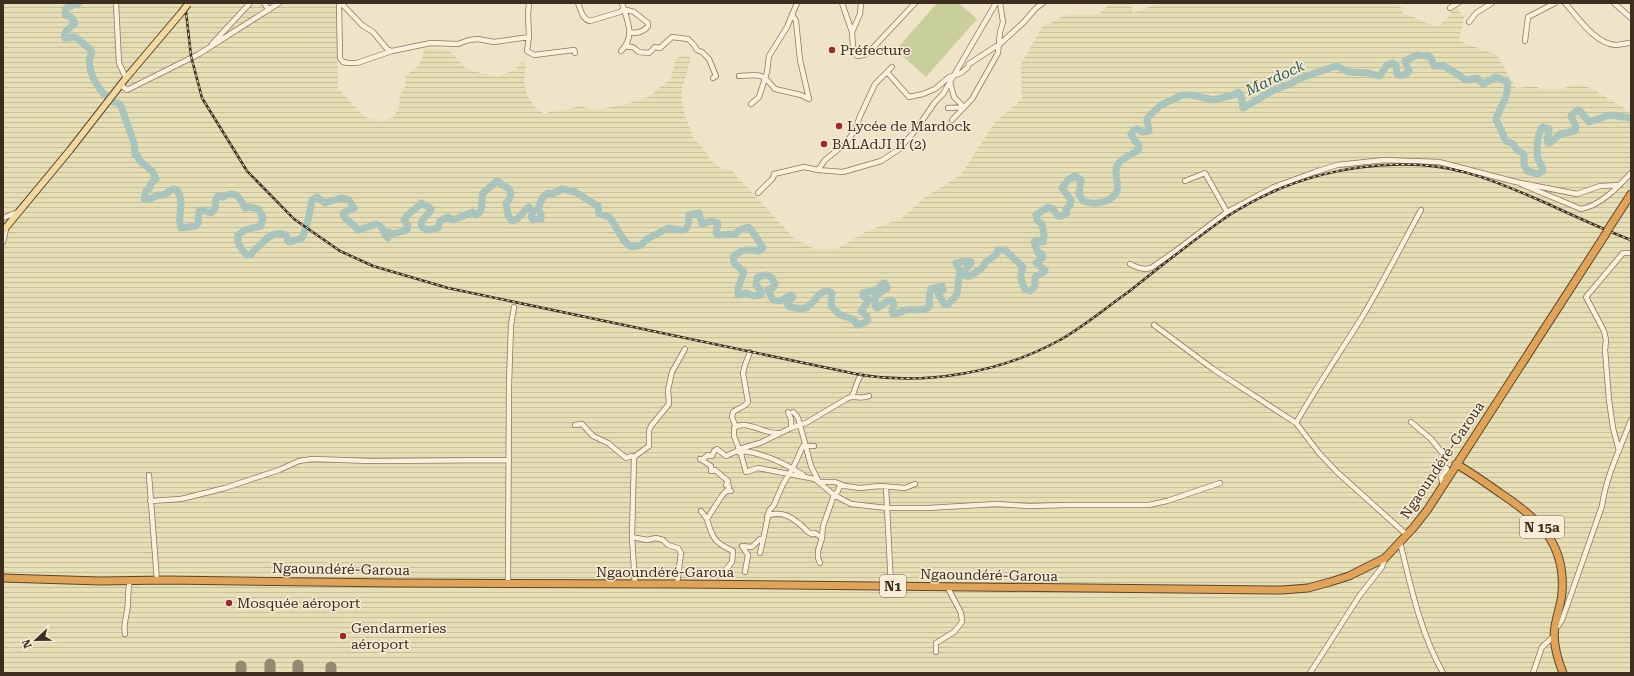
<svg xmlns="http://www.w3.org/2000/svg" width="1634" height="676" viewBox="0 0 1634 676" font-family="'Roboto Serif',serif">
<defs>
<pattern id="farmland-rules" width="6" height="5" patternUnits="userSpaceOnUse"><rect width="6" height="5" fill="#e6deb5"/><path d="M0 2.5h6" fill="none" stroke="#c6bf9b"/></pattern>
</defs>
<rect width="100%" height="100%" fill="#f0e4c8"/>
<path fill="url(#farmland-rules)" d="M3,3H337L338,89L365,117L380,121L394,117L399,107L400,96L405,87L406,75L416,68L422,59L424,48L449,50L466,69L496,77L515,70L520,63L523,62L526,64L524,82L527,95L536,109L545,114L554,110L561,111L579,106L588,108L595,110L601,109L630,103L648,97L671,79L676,59L683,55L691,58L682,88V102L685,116L694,139L701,145L711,161L722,169L731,170L795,239L814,249H837L865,232L902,218L924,198L961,175L995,122L1022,99L1021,64L1042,27L1068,14H1099L1111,3H1131L1133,13L1159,3H1399L1403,13L1437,27L1449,17L1454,4L1464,17L1459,41L1497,55L1516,88L1535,86L1542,89H1561L1578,84L1593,89L1610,100L1631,112V673H3Z"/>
<path fill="#c9cf9b" d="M937,3H959L977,19L926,77L896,50Z"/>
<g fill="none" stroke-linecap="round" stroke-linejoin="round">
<path stroke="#a9c4bc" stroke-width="7" d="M79,3L66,8L65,15L71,17L75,23C71,28 62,31 65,38L75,37L78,39L91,50L92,53C82,66 103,102 118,103L121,106L134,143L135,155H137L139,160L152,171L156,179L151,183L149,189L146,191L144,199L147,200L159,195H164L173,189L177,190C186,204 176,219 181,228L196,226L198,223L199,211L201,210L211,213L215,208L216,199L218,196L223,197C236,189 240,198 245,208L250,207L258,209L263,217L261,226L245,230L238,235C236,242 242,250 247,255H251C253,250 258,248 261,244C267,237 276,231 286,235L288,241L290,242L302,238L307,225L312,200L317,197L325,203L341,198L349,200L354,208L343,213L345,218L359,230L376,224C386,227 382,234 388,238L389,232L393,234L407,230L408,226L404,220C408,212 416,210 421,203L430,208L431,210C428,217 419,218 422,227L427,230L438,228L440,221L448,217L453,220L473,212L476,215C485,211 480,202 483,193L497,181L509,189L511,194L509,200L506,203L508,215L512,221C520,220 522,211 529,207L533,212L531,217L533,220L541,219V214L538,209L542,198L548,193L552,194L562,189L575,192L598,206L599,214L609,217C617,225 621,242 632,247L641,245L647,239L668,228C683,230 689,235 689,215L699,213L702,224L711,221L718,223L716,233L718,235L735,234L740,230L748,227C755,233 758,241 763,248L759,251C748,249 741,249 733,257L734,263L744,272L738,288V295L746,293L754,296L761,295V291L756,285L757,278L761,276L767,275L772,278L775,284L774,287L768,290L773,300L780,301L791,295L793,297L787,303L788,306C794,308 803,311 809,306C815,301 822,286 832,293L831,304L832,307L840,315L853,319L857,325L866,322L868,320L867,316L861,311L869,300L863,296V293L879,289L882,284L885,283L887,288L875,296V306L877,308L888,301L892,300L894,305L892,311L893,314C898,314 901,311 906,310C913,308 917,312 928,308L930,304L929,299L931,289L942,286L943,290L938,293L944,304L947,305L956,296L957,293L960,271L956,263L966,261L971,262V263L965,270L966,276H970L981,269L986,262L996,255L998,250H1005L1023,267C1019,276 1021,280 1025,289L1030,291L1035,286V277L1044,272L1045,270L1036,263L1043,257L1042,254L1038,253L1034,242L1037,240L1041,242H1043L1044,235L1042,224L1037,220L1036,215L1048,207L1053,209L1058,216H1061L1067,213L1066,209L1070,205L1071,200L1062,188L1069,179L1075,176L1081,180L1079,194L1083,201C1091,204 1098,204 1106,201C1127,191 1112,180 1117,166C1120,158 1133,155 1139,149V145L1135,141L1131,134L1134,130L1137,129L1142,132L1149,131L1147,119L1150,115L1161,105L1182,95H1192L1213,100L1233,95L1238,92L1241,95L1243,108L1274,90L1290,84L1301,78L1333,67L1337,66L1348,72L1369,73L1379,76L1382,73L1387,65L1392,63L1396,65L1397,74C1400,77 1407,75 1409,71L1405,61L1417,55L1428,56L1431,58L1434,66H1444C1451,71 1459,74 1465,80C1477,80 1473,73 1483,84L1496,77L1507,82C1510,95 1500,107 1496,119L1506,141L1513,144L1517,150L1524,154V164L1527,171L1538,174L1543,171C1543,166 1540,164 1538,159C1536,151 1537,132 1543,127L1549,129V134L1547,138L1548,143H1550L1560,134L1575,131L1576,127L1571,116L1577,110L1580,111L1589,122L1610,115L1631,118"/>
<path stroke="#968974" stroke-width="11" d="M241,666V673
M331,667V673
M270,673V664
M298,673V665"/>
<defs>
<path id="minor" d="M116,3L119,63L126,78
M264,3L269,10
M339,3L340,58L343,62L348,63H357L392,51L431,43L458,44L469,40L478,39L494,42L529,37
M341,3L362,25L373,32L388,50L392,51
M529,3L528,14L529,37L527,51L534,55L574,50L575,53
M578,3C581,10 582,19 590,21L620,12L623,9L634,12L648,23V26C644,32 636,34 629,32
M842,3L852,32L853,47L857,56C862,56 866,55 870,51L915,3
M1565,3C1578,17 1594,43 1615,45C1620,45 1626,43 1631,43
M1614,3L1631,18
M1450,8L1458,3
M792,14L796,21L800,60L809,99
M1469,22L1476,13L1492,3
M852,32L860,14L861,3
M1525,41L1528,17L1555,3
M212,44L250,3
M627,46L628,47C635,46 634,49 639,52C642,53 646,52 649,53L655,47L660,48L672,37L688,39L694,45L697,50L702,52L709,59L716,76L713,78
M621,51C636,37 627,20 622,3
M887,72L909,97L923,94L935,89L949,77L961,73L967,68L969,64L1001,43L1024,22L1036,8L1043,3
M739,76C761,75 761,72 775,89L801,95L809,99
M121,85L127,90L199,54L279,3
M751,104L759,97L767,72L769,56L787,27L797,3
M948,108L964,107L954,97L950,82
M952,120L972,99L998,53L1000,32L1003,22L1000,3
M818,170L825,160L846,143L855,130L860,116L875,84L892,67
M1185,181L1205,173L1227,212
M1521,184L1581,209C1600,206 1618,187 1631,173
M758,193L773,178L774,174L804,167L818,170L843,172L881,161L898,150L915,131L935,102L943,94L996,3
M3,218L18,212
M3,242L6,229
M1130,264L1139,268L1145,269L1151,268L1177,250L1227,212L1274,187L1315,172L1337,165L1384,160L1439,162L1516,182L1577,194L1600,186L1620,185
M1154,325L1213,369L1296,423L1319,453L1337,472L1407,535
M852,396C856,389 856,382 861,375
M788,412L791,419V428
M793,412L797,416L799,421L811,466L819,482H835L845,486L860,488L880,486L905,488L915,484
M1411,422L1431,439L1444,455L1443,465L1447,469L1441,477L1443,485
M1296,423C1317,386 1341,351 1364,314C1384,280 1402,245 1421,210
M575,425L582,424L593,436L608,443L626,458L632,456L634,457L632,537L635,585
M738,426L735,425L732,417L733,412C738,408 745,407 748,402L743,373L745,365L750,352
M739,449L734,436V428C747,419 763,434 778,433
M737,451L741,454L746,472L758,468L789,474C795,466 798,456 803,446H814
M1619,451L1613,428L1609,400L1605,350L1606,340L1604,331L1586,297L1623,253H1631
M741,454L744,451C765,454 786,464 803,475
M634,457L649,446V431L651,426L669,404L668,390L672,372L685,349
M700,459L702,460L708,455L712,456L714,451L717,449L726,456L737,451L739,449L760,443L791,428L806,423L848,398C856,395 860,400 869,396
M702,460L711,466V471L715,470L728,481L726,485L729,486L728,489L731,491H726L721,497L707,519C712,538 715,543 733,551L732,562L725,571
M149,475L157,581
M886,487L891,586
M150,501L181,499L225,488L279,470L299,461L312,459L372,461L509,460
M701,511L707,519
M767,516C781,510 792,517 802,526C806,529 806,532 812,534L815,533L822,538
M632,537L647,540L656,538L663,540L668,545L678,548L681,553L677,584
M1400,542C1411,587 1420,632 1443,673
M760,553L763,540
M820,563L818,558V551L822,538L823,526L834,495L838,491L840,485
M745,572L748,555L742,546L752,547L760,539L763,540L769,511L774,505L783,484L789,474L815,479L834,495L851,504L887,508H928L996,504L1029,506L1067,505H1149L1167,501L1220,483
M508,584L509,384L511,325L514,307
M1554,627L1558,626L1562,620L1602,506C1606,476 1620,449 1631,420
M125,634C123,625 126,619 127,611C129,601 127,591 130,581
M936,652V643L954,632L962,622L961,613L948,588
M1310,673L1360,595L1382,567L1385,558
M1533,673L1542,647L1553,637"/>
<path id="major" d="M3,231L70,150L126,78L181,13"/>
<path id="highway" d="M1609,228L1631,194
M1456,464C1472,473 1486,483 1500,493C1538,518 1566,543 1562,593C1561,604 1557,615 1555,626C1552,642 1557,658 1563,673
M3,578L100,581L167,580L394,583L677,584L1282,590L1308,588L1330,582L1349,576L1385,558L1414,527L1428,509L1605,235"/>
</defs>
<use href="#minor" stroke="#8d765c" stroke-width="6"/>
<use href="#major" stroke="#5b4430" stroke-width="8"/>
<use href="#highway" stroke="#5b4430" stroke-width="9"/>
<use href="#minor" stroke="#faf1dc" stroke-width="4.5"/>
<use href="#major" stroke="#f3d9a0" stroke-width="6"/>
<use href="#highway" stroke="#e0a458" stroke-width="7"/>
<defs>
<path id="rail" d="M185,3L191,56L202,98L247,171L294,219L340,251L373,266L448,288L861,375C927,385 999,373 1058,341C1082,328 1104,309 1127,293C1160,267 1193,240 1228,216C1285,179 1353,161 1421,165C1467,168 1504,185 1546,203C1574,216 1602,229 1631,240"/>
</defs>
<use href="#rail" stroke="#3d2e20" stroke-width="2.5"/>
<use href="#rail" stroke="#f7eed8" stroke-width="1" stroke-dasharray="3" stroke-linecap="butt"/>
<defs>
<path id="major-bridge" d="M181,13L188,4"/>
<path id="highway-bridge" d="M1605,235L1609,228"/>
</defs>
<use href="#major-bridge" stroke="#5b4430" stroke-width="8" stroke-linecap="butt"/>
<use href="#highway-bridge" stroke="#5b4430" stroke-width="9" stroke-linecap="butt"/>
<use href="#major-bridge" stroke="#f3d9a0" stroke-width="6"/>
<use href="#highway-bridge" stroke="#e0a458" stroke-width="7"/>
</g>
<g fill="#9e2a2b" stroke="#f7eed8" stroke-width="1.5">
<circle cx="832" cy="50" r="4"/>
<circle cx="839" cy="126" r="4"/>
<circle cx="824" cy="144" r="4"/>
<circle cx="229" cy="603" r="4"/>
<circle cx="343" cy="636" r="4"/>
</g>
<g text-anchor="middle" stroke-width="3" stroke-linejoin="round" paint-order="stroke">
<g fill="#f7eed8" stroke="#756857" stroke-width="1">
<rect x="1520" y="516" width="44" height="22" rx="3"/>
<rect x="880" y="575" width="26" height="22" rx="3"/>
</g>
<g font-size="13" font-weight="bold" fill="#3d2e20">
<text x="1542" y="532">N 15a</text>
<text x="893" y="591">N1</text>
</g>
<g font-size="14" fill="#3d2e20" stroke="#f7eed8" text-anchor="start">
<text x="840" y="55">Préfecture</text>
<text x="847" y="131">Lycée de Mardock</text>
<text x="832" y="149">BALAdJI II (2)</text>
<text x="237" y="608">Mosquée aéroport</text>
<text x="351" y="633">Gendarmeries<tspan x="351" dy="16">aéroport</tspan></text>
</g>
<g font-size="14" fill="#3d2e20" stroke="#f7eed8">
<text transform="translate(1442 460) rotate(-56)" y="5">Ngaoundéré-Garoua</text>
<text transform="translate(341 569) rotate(1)" y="5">Ngaoundéré-Garoua</text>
<text x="665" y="577">Ngaoundéré-Garoua</text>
<text transform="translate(989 575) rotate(1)" y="5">Ngaoundéré-Garoua</text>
</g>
<g font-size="15" font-style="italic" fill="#2f5d5a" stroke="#f7eed8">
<text transform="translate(1275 78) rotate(-25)" y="5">Mardock</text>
</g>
</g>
<rect width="1634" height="676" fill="none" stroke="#3d2e20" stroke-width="8"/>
<g transform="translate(36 640) rotate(248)" stroke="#f7eed8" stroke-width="3" paint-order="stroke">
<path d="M0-3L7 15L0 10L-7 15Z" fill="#3d2e20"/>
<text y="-6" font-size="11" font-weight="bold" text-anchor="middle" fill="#3d2e20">N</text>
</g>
</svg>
